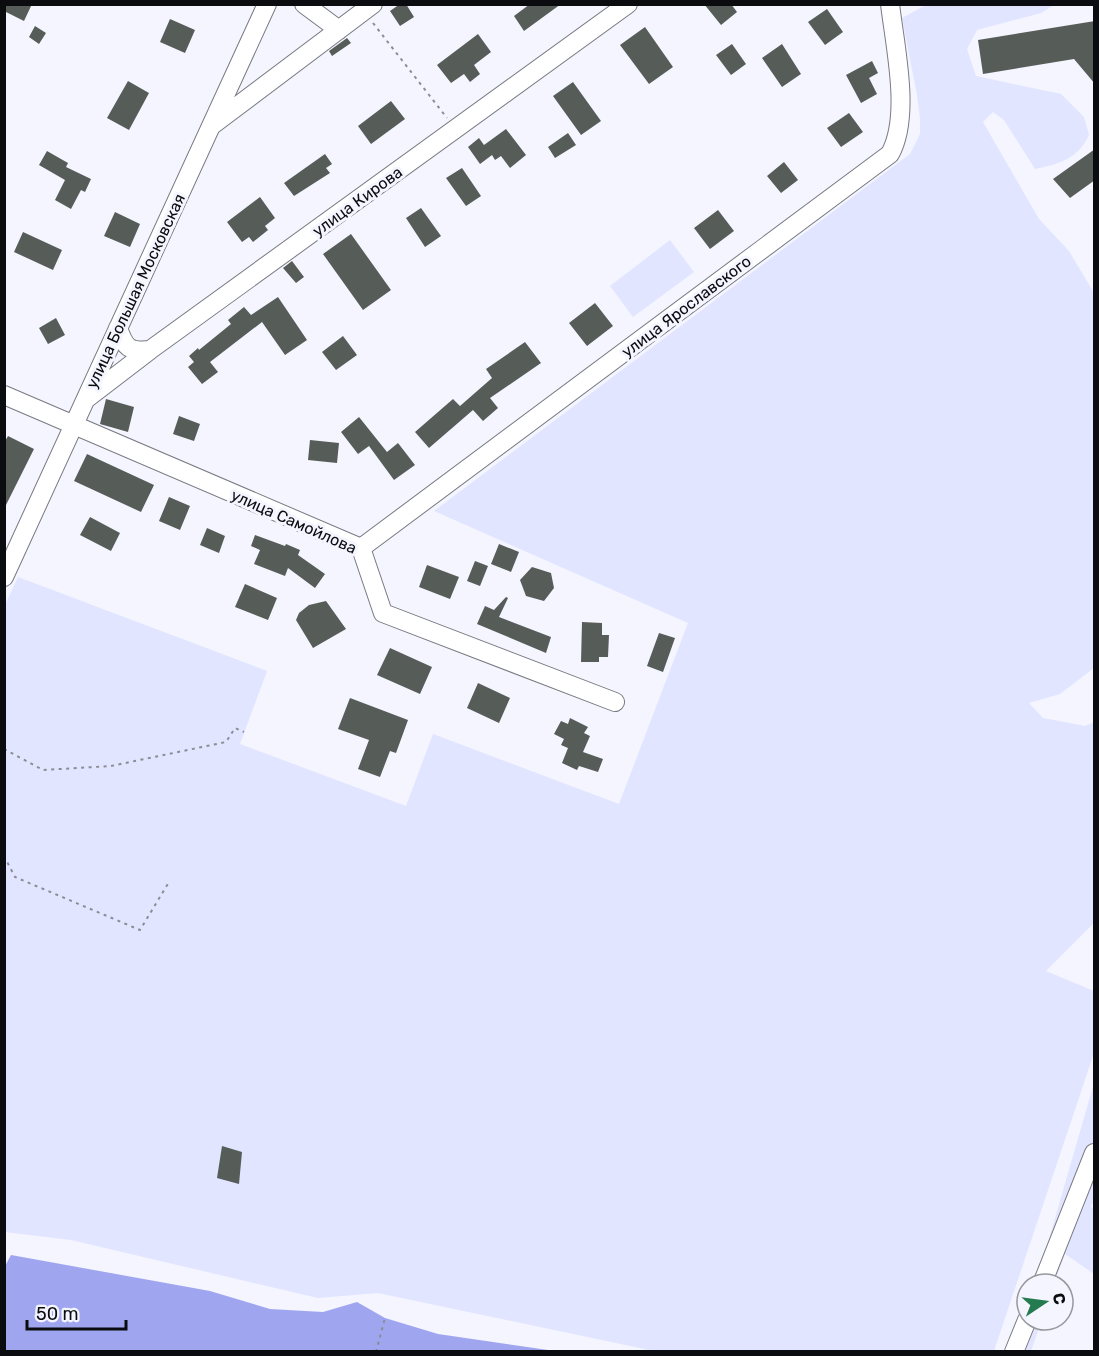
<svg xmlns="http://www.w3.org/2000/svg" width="1099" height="1356" viewBox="0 0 1099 1356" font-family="Rubik,sans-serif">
<rect width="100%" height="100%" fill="#f4f5fe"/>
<path fill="#e1e5ff" d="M926,5H1054L1041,13L977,30L967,49L976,76L1061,94L1084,117L1089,135C1078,159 1059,164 1035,169L1004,120L993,112L983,122L1039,219L1069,251L1094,293V668L1060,694L1029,703L1043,718L1085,726L1094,722V923L1046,971L1094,991V1053L994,1351H654L378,1293L318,1298L71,1240L5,1232L4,607L18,577L267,671L240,744L406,806L433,734L619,804L688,623L434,511L910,154L920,134V118L917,95L902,18Z
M670,240L694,272L633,317L610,286Z
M1094,1083V1202L1091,1206L1094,1210V1274L1065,1254L1054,1284H1036Z
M1027,1320H1042L1031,1351L1016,1352Z"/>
<path fill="#9fa6ef" d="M11,1255L210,1291L270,1309L323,1312L357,1302L385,1318L438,1334L555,1351H5V1266Z"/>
<path fill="#565d59" d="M4,4H32L24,21L4,11Z
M400,4H406L414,17L400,26L390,11Z
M530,4H561L524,31L514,16Z
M704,4H731L737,12L721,25Z
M827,9L843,32L825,45L808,22Z
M170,19L195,30L185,53L160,42Z
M1095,21V84L1074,59L983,74L978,40Z
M35,26L46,33L39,44L29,37Z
M645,27L673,67L649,84L620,45Z
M478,34L491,52L474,65L480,74L470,82L464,74L451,83L437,65Z
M347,38L351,43L332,56L329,51Z
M732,44L746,64L731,75L716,55Z
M782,44L801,74L782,87L762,58Z
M872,61L878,73L869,78L877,94L861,103L846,75Z
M128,81L149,93L129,130L107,118Z
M573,82L601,121L581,135L553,96Z
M391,101L405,119L371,144L358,126Z
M849,113L863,132L841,147L827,128Z
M506,129L526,155L510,168L501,156L495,160L492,155L480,164L468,147L479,138L484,145Z
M568,133L576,145L555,158L548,147Z
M1095,149V180L1070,198L1053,179Z
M47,151L68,163L66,167L91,179L85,192L81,190L71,209L55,200L65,180L39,165Z
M325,154L332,164L326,168L330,173L294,196L284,183Z
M784,162L798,180L781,193L767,176Z
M462,168L481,196L466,206L446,178Z
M260,197L275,218L265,226L268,230L253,242L249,237L242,242L227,222Z
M421,208L441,236L425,247L406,218Z
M718,210L734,231L710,249L694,228Z
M115,212L140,224L130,247L104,236Z
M23,232L62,250L53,270L14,252Z
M351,234L391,290L363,310L323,254Z
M292,261L304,277L296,283L283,268Z
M278,297L307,340L285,355L262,322L210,362L218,372L202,384L188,367L194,362L189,356L198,348L199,350L231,324L228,320L244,307L251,315Z
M595,303L613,326L587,346L569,323Z
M56,318L65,335L48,344L39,328Z
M343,336L357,355L336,370L322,352Z
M525,342L541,363L490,398L498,408L483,421L473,410L429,448L415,432L453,399L460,406L492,378L486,369Z
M106,399L134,407L128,432L100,424Z
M179,416L200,424L194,441L173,434Z
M359,417L387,452L398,443L415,465L394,480L369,446L358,454L341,432Z
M8,436L34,449L4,509V443Z
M310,440L339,443L337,463L308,460Z
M87,454L154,485L141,512L74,481Z
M169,497L190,506L180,530L159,521Z
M90,517L120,533L111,551L80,535Z
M207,528L225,536L219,553L200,545Z
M255,535L285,546L286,544L300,550L298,555L325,574L315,588L288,568L285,576L254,564L260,550L251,546Z
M499,544L519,552L511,572L491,564Z
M475,561L488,566L480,586L467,581Z
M427,565L459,577L450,599L419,587Z
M532,567L551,573L554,588L544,601L526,596L520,580Z
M245,584L277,598L268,620L235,607Z
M506,597L508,598L499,617L551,637L546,653L477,624L485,606L494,610Z
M326,601L346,629L313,648L296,620L299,613L309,605Z
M582,622L602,623V635H609L608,657H599V662H581Z
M659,633L675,638L663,672L647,666Z
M390,648L432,667L420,694L377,675Z
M478,683L510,698L499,723L467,708Z
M350,698L408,720L396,753L390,751L380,777L358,769L369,740L338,729Z
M570,718L588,727L584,733L590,736L583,752L603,759L598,772L579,766L577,770L562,763L568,748L561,745L564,739L554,734L561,721L568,724Z
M222,1146L242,1152L239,1184L217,1178Z"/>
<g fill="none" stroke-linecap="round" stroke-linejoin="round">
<defs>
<path id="minor" d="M304,4L339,30
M211,126L373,4
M118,328C125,348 129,352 150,350
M4,395L361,548L383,613L615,702
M86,399L150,350L628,4
M361,548L890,154C911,116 895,47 890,4
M4,577L267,4
M1042,1284L1094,1153
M1014,1352L1027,1320"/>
</defs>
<use href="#minor" stroke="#797a82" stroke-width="20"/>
<path stroke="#8c8d93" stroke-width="2" stroke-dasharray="3 4.5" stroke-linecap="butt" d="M373,23L447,118
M4,749L43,770L111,766L226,742L235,728L244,732
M4,856L15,877L140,930L169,882
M376,1352L385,1318"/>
<use href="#minor" stroke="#fff" stroke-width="18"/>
</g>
<g text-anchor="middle" stroke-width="6" stroke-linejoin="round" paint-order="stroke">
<g font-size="16" fill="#0b0c0f" stroke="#f4f5fe">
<text transform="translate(357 201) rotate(-36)" y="6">улица Кирова</text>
<text transform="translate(135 291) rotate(-65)" y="6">улица Большая Московская</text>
<text transform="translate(686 306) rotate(-37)" y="6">улица Ярославского</text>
<text transform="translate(294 521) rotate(24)" y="6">улица Самойлова</text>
</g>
</g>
<rect width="1099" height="1356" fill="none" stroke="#0b0c0f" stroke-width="12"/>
<g transform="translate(1045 1302) rotate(77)"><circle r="28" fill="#f4f5fe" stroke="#97989e" stroke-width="1.5"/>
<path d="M0-4.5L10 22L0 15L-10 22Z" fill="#237b4f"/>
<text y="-9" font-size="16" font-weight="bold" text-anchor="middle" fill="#0b0c0f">С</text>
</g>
<path d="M27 1320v9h99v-9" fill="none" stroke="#0b0c0f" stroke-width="3"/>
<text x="36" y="1320" font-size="18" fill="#0b0c0f" stroke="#f4f5fe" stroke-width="4.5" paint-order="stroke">50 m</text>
</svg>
